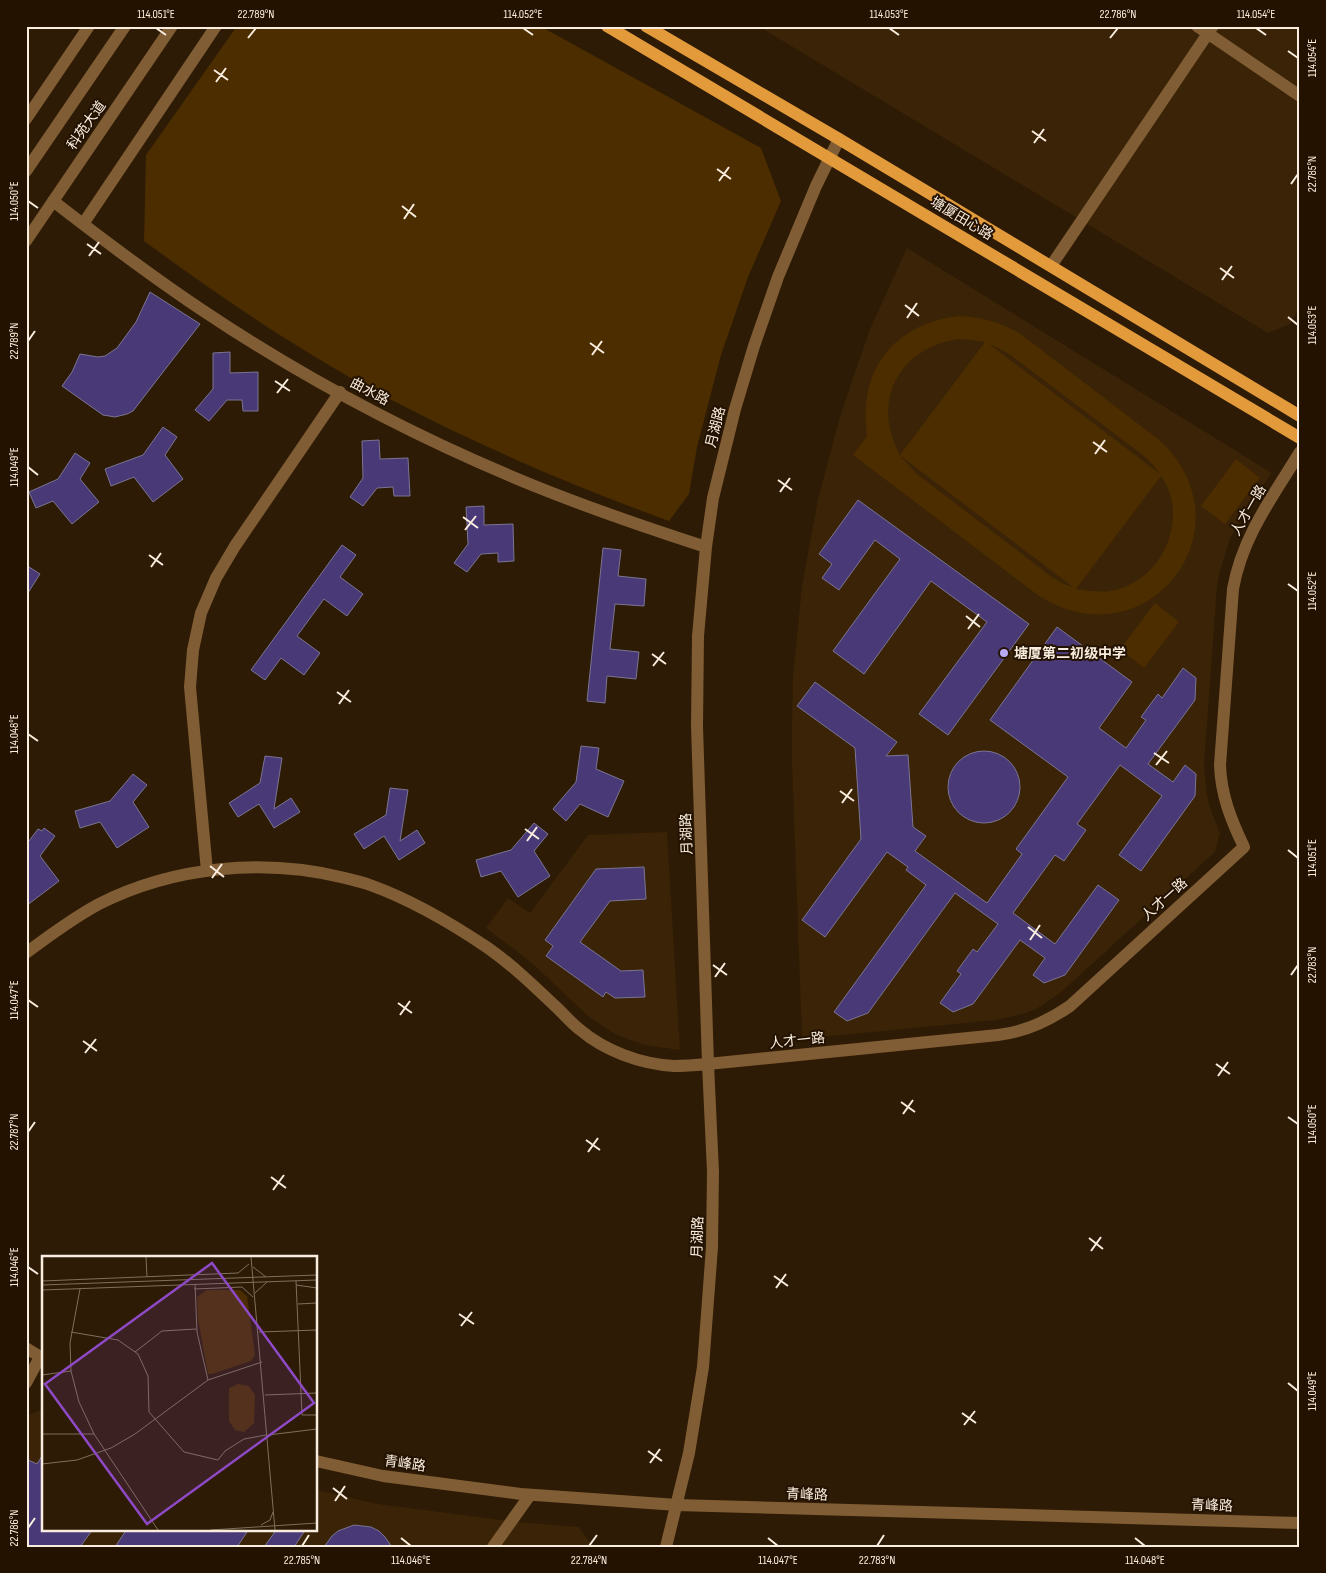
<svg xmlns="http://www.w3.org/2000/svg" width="1326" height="1573" viewBox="0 0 1326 1573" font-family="'Sofia Sans Condensed','Noto Sans SC',sans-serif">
<rect width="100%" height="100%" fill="#2d1b05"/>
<path fill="#3a2306" d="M758,26H1300V308L1290,324L1268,333Z
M907,248L1272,473L1247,508L1230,539L1220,571L1217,587L1204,765L1207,796L1211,811L1220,833L1215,852L1059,994L1036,1009L1023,1014L996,1020L802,1039L792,764V720L793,675L802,586L818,499L841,413L870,329Z
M667,832L680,1050L644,1045L615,1034L589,1017L533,964L486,928L508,898L530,913L588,835Z
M44,1409V1529H316V1490L378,1504L518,1522L579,1527L593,1547H26V1416Z"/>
<path fill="#4b2d00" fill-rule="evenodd" d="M237,26H540L761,148L781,201L748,277L721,355L697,447L689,494L669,521C570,485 475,444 382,395C298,350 220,297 144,241L146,155Z
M958,316C983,317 1001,322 1022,335L1158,439C1254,525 1149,665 1039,596L853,455L867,436C858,370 892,325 958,316ZM959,339L973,340L985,342L900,455C870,401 900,347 959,339ZM988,343L1009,354L1144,456L1153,465L1160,474ZM901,457H902L1073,587L1064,584L1052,577L917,474ZM1161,476C1190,517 1163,579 1115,590C1102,593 1089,591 1076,589Z
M1236,459L1260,478L1225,524L1201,506Z
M1155,603L1179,622L1144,668L1120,649Z"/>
<path fill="#4a3977" stroke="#7a7592" d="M150,292L200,324L133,411L127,414L115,417L103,415L62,386L72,372L80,354L98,357L105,356L117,348L136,322Z
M230,352V373L258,372V411H243L242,400H227L209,421L195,410L213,389V353Z
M163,427L177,437L165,455L183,479L153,502L134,477L111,486L105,469L143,455Z
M379,440L380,459L408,458L410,496H394L393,487L377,488L363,506L350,497L363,478L362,441Z
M75,453L90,463L80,479L99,502L72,524L53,501L36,508L29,492L58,479Z
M858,500L1029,624L948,735L919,714L987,622L931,581L864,674L833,651L900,559L875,540L839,590L822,578L832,564L819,554Z
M484,506V525L513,524L514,561L498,562V553L481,554L467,572L454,563L468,544L466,507Z
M342,545L356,555L340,577L363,594L347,616L324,599L297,636L320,653L304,675L281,658L265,680L251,670Z
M603,548L621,550L618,576L646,579L644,606L615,604L610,649L639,652L636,679L607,676L605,703L587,701Z
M26,565L40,574L26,596Z
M1057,627L1132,682L1099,728L1126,748L1146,720L1141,717L1158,694L1162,698L1183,668L1196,678L1195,700L1148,764L1173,782L1185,765L1196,774L1195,796L1141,871L1119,855L1162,796L1120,765L1077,824L1086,830L1064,861L1055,855L1013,913L1055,944L1098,885L1119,900L1065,975L1044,983L1033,975L1045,958L1020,940L973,1004L953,1012L940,1003L961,974L957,971L973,949L977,952L998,924L955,893L868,1013L847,1021L834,1012L926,885L906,870L908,867L887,852L825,937L802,920L861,839L855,748L797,706L815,682L897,742L886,756L908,755L913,827L926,836L915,851L987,903L1022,854L1016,849L1068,777L990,720Z
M581,746L599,748L596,769L624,781L608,817L580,804L566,821L553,809L576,782Z
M948 787a36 36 0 1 1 72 0a36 36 0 1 1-72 0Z
M265,756L282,758L274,809L291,798L300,812L274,828L259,804L238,817L229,803L260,783Z
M133,774L147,785L133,802L149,827L117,848L100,822L80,828L75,811L110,801Z
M390,788L408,790L400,841L417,830L425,843L399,860L384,836L364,849L354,834L386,815Z
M534,823L548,834L534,851L550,876L518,897L501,871L481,877L476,860L511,850Z
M44,828L55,836L40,856L59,881L26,906V845L38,829L42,831Z
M644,867L646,899L610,901L580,942L621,971L643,970L645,997L615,998L606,992L603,997L546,956L553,946L545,940L596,869Z
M44,1453V1529H93L80,1547H26V1459L37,1464Z
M354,1525L371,1527L379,1531L385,1537L392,1547H324L332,1536L338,1531Z
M127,1529H249L237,1547H115Z
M277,1529H306L294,1547H264Z"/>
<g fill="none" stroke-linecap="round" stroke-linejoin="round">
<path stroke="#805d34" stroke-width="12" d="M1197,26L1300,96
M26,119L89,26
M26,171L125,26
M53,201C102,239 151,276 202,310C305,379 417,438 532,485C589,508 647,528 706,547
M83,224L216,26
M26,241L172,26
M1051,266L1213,26
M207,871L190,687L193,650L201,613L216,578L235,546L340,392
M26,953C50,935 73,918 99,904C174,866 264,858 345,878C353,880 362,882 370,885C412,900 451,923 488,948C512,965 533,985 554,1005C563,1013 570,1022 579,1029C605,1051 640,1064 674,1066C685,1066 697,1065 708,1064L998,1035C1025,1032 1047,1022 1070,1006L1244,847C1231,820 1221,795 1220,765L1233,589C1242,537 1273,496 1300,452
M26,1348L44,1359
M26,1383L40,1357
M316,1461L383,1476L521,1494L677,1505L1300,1523
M493,1547L530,1495
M666,1547L689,1453L703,1367L712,1247L713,1172L708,1064L697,726L698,636L706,547L713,498L735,409L754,346L778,277L816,186L839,139"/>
<path stroke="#e39a3b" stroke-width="12" d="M607,26L1300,438
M646,26L839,139L1300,416"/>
</g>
<path fill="none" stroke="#f9eddf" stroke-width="2" d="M156,28L166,35M523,28L533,35M889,28L899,35M1256,28L1266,35M248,38L256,28M1110,38L1118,28M1288,51L1298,58M214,70L228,80M216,82L226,68M1032,131L1046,141M1034,143L1044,129M717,169L731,179M719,181L729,167M1291,184L1298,174M28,201L38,208M402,206L416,217M404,219L414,204M87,244L101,254M89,256L99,242M1220,268L1234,278M1222,280L1232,266M905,305L919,316M1288,317L1298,325M907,318L917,303M28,341L35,331M590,343L604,353M592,355L602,341M275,381L290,391M277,393L288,379M1093,442L1107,452M1095,454L1105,440M28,467L38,475M778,480L792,490M780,492L790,478M463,517L478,528M465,530L476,516M149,555L163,565M151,567L161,553M1288,584L1298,591M966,616L980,627M968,629L979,614M652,654L666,664M653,666L664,652M337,692L351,702M339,704L349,690M28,734L38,741M1154,753L1169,763M1156,765L1167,751M840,791L854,801M842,803L852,789M525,829L539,839M527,841L537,827M1288,850L1298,858M210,866L224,877M212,878L222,864M1028,927L1042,938M1030,940L1040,925M713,965L727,975M1291,975L1298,965M715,977L725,963M28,1000L38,1007M398,1003L412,1013M400,1015L410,1001M83,1041L97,1051M85,1053L96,1039M1216,1064L1230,1074M1218,1076L1228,1062M901,1102L915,1112M903,1114L913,1100M1288,1117L1298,1124M28,1132L35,1122M586,1140L600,1150M588,1152L598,1138M271,1177L286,1188M273,1190L284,1175M1089,1238L1103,1249M1091,1251L1101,1237M28,1267L38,1274M774,1276L788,1286M776,1288L786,1274M459,1314L474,1324M461,1326L472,1312M1288,1383L1298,1391M962,1413L976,1423M964,1425L975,1411M648,1451L662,1461M650,1463L660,1449M333,1488L347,1499M335,1501L345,1486M28,1528L35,1518M401,1538L411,1546M768,1538L778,1546M1135,1538L1145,1546M302,1546L309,1535M589,1546L597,1535M877,1546L884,1535"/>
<circle fill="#baaaf6" stroke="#231200" stroke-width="2" cx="1004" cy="653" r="5"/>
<g text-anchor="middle" stroke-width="4" stroke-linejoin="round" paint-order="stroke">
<g font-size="14" fill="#f9eddf" stroke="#231200">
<text transform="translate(86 125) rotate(-55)" y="5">科苑大道</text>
<text transform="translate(962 218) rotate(31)" y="5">塘厦田心路</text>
<text transform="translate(370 391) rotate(28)" y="5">曲水路</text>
<text transform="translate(715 427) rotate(-76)" y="5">月湖路</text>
<text transform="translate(1248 510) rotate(-60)" y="5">人才一路</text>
<text transform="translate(686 834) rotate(-92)" y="5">月湖路</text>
<text transform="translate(1164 899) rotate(-42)" y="5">人才一路</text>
<text transform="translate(797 1040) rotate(-6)" y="5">人才一路</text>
<text transform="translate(697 1237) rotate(-88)" y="5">月湖路</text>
<text transform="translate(405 1463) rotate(8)" y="5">青峰路</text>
<text transform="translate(807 1494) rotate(2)" y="5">青峰路</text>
<text transform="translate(1212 1505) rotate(2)" y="5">青峰路</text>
</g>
<g font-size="14" font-weight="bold" fill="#f9eddf" stroke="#231200" text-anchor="start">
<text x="1014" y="658">塘厦第二初级中学</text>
</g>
</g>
<g transform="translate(42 1256)">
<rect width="275" height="275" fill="#2d1b05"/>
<path d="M165,34H198L205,40L213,99L209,105L170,118H166L156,63L155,41ZM196,128L207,130L213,139L212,167L202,176L193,174L187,165V132Z" fill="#4b2d00"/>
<path fill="none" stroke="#7f6f5c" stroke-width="1" d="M104,1L105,21M209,1L233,274M211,11L224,21M0,25L196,17L207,8M254,25L260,159H275M153,28L155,76L166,124M0,29L275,19M254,29L275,32M38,33L28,87L29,115L37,146L52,178L116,274M152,33L200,31L211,41M0,34L275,24M213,37L225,26M256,48L275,47M29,76L76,84L96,98L106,120L107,156L142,196L176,204L183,195L202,183L224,179M217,76L275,74M93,96L120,75L154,73M0,119L29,115M223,139L275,137M0,178H52M226,179L275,173M0,208L35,204L69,192L93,178L166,124L220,106M219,269L228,264L231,256M169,274L275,267"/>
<path fill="#8e49c4" fill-opacity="0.15" stroke="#8e49c4" stroke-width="2.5" d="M170,7L272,147L105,268L3,128Z"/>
<rect width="275" height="275" fill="none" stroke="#f9eddf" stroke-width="2.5"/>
</g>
<rect width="1326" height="1573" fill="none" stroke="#231200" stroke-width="55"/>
<rect x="28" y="28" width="1270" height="1518" fill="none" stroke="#f9eddf" stroke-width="2"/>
<g font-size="12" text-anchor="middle" fill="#f9eddf">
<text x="156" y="18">114.051°E</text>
<text x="256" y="18">22.789°N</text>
<text x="523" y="18">114.052°E</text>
<text x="889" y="18">114.053°E</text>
<text x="1118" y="18">22.786°N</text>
<text x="1256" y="18">114.054°E</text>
<text transform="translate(1312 58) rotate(-90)" y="4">114.054°E</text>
<text transform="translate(1312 174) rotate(-90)" y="4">22.785°N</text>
<text transform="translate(14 201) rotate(-90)" y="4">114.050°E</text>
<text transform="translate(1312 325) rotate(-90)" y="4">114.053°E</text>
<text transform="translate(14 341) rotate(-90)" y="4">22.789°N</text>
<text transform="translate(14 467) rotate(-90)" y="4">114.049°E</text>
<text transform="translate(1312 591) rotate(-90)" y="4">114.052°E</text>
<text transform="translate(14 734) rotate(-90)" y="4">114.048°E</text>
<text transform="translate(1312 858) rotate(-90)" y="4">114.051°E</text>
<text transform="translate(1312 965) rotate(-90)" y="4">22.783°N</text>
<text transform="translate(14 1000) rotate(-90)" y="4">114.047°E</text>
<text transform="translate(1312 1124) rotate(-90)" y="4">114.050°E</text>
<text transform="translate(14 1132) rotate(-90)" y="4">22.787°N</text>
<text transform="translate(14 1267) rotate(-90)" y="4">114.046°E</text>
<text transform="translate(1312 1391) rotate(-90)" y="4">114.049°E</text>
<text transform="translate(14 1528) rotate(-90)" y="4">22.786°N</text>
<text x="302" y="1564">22.785°N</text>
<text x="411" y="1564">114.046°E</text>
<text x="589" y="1564">22.784°N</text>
<text x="778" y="1564">114.047°E</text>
<text x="877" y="1564">22.783°N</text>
<text x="1145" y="1564">114.048°E</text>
</g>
</svg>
